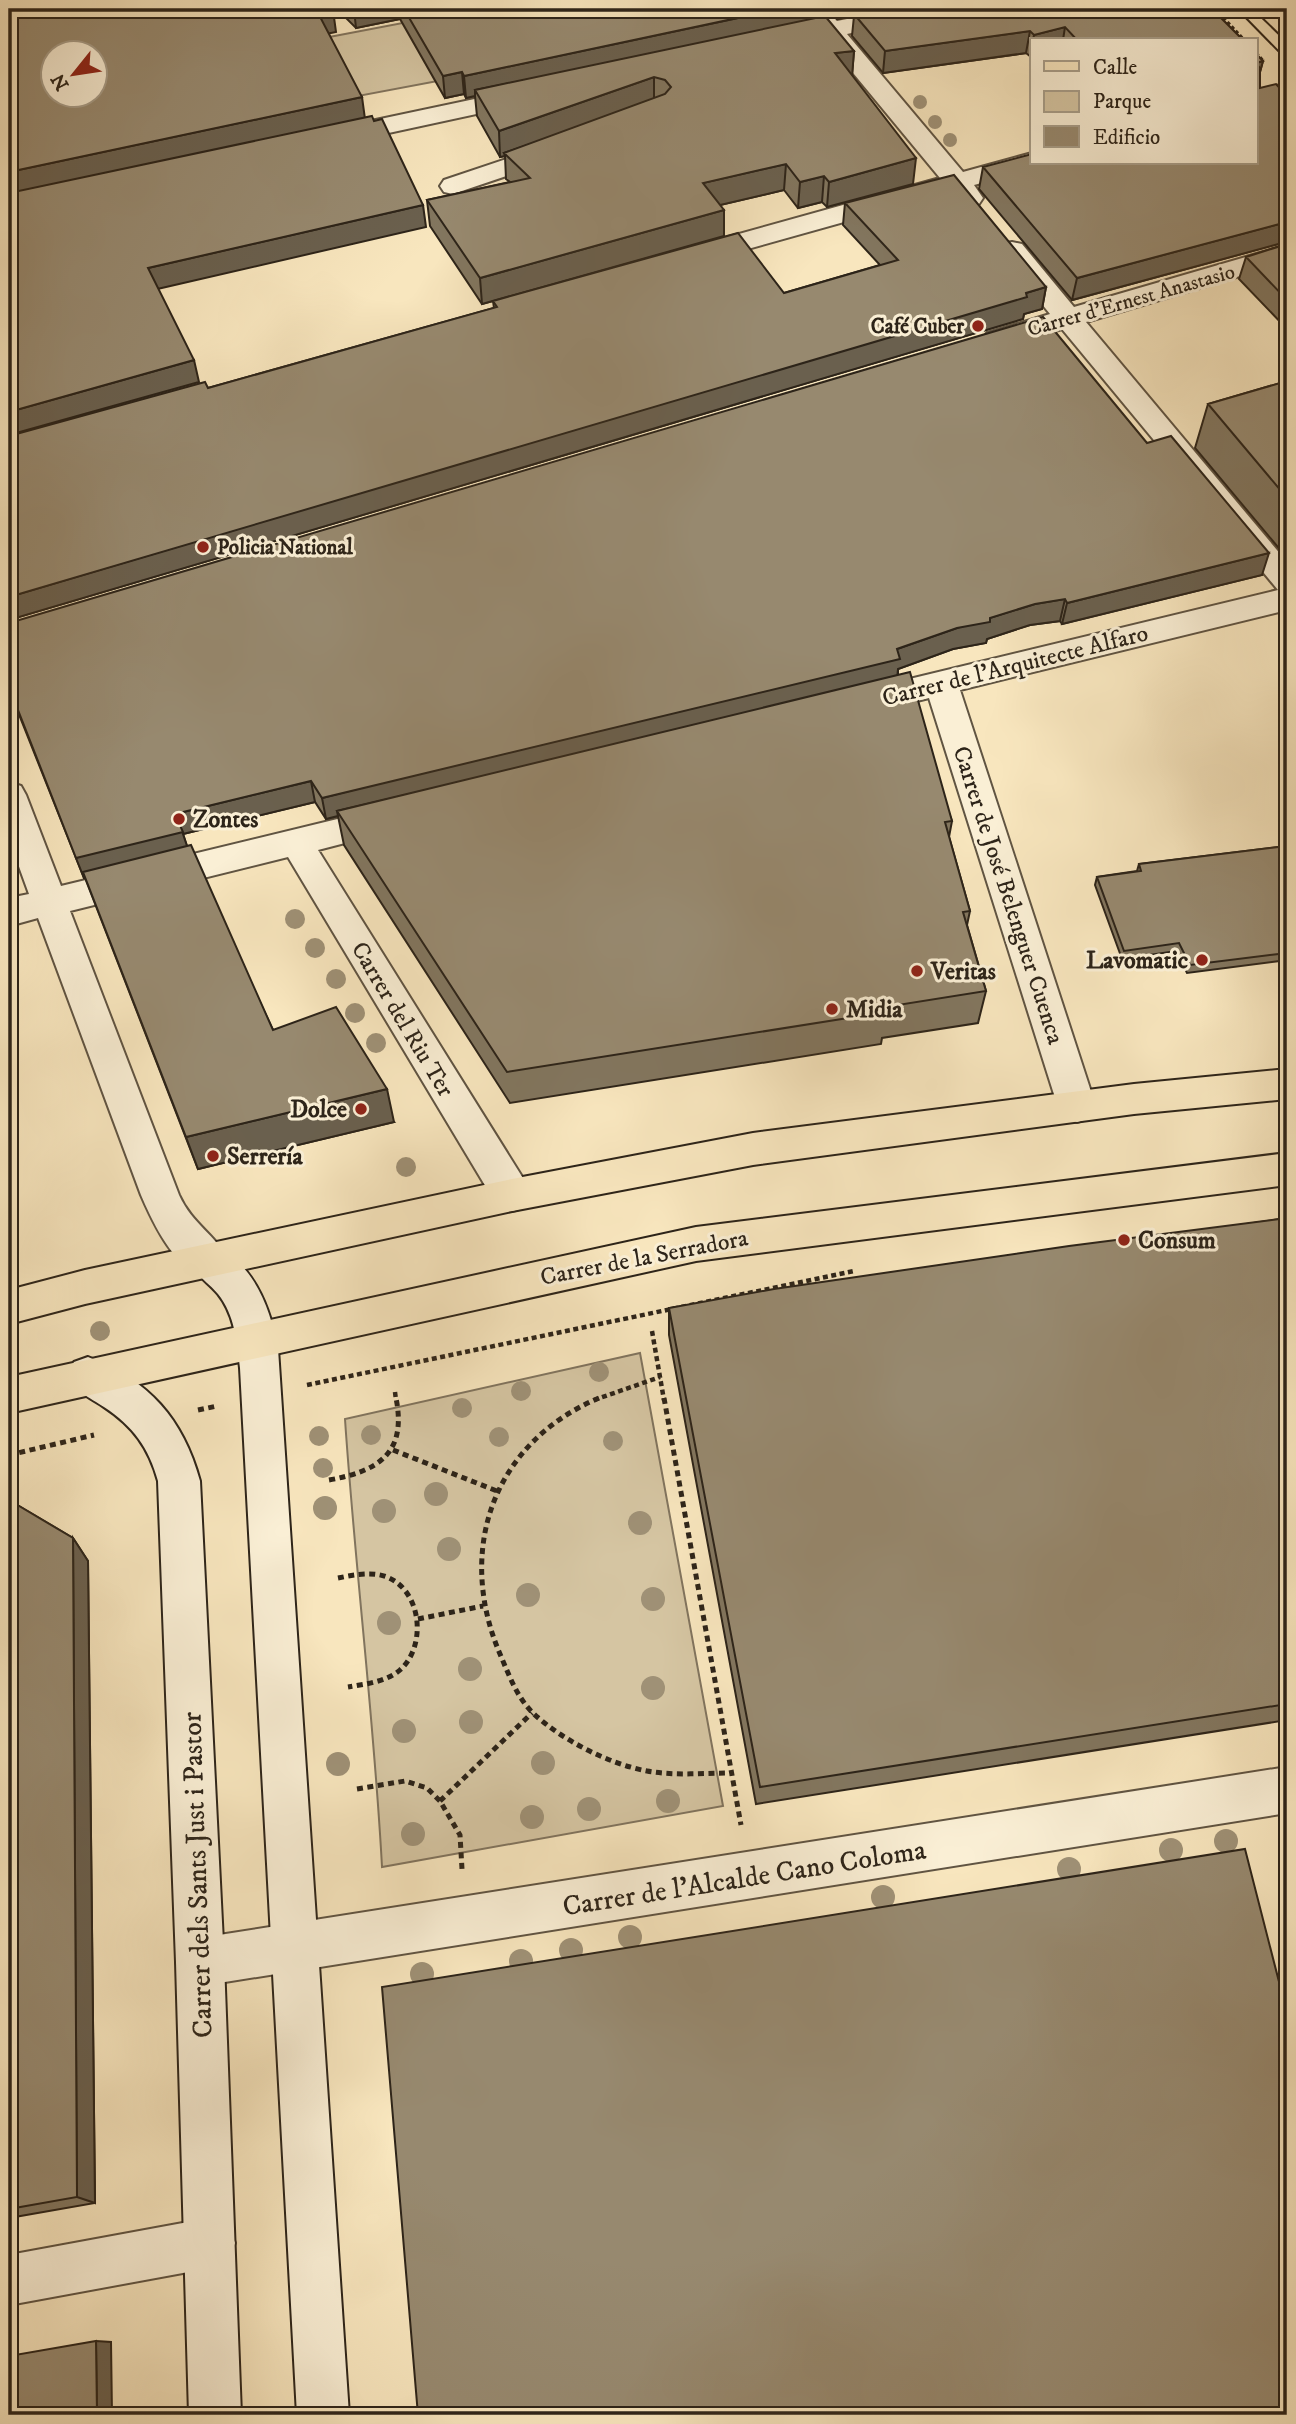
<svg xmlns="http://www.w3.org/2000/svg" width="1296" height="2424" viewBox="0 0 1296 2424" font-family="'IM FELL DW Pica',serif">
<rect width="100%" height="100%" fill="#f8e6be"/>
<filter id="stains"><feTurbulence type="fractalNoise" baseFrequency=".00286" numOctaves="4"/><feColorMatrix values="0 0 0 0 .2 0 0 0 0 .09 0 0 0 0 .02 0 0 0 .5 -.17"/></filter>
<radialGradient id="worn" r=".72"><stop offset=".6" stop-color="#630" stop-opacity="0"/><stop offset="1" stop-color="#630" stop-opacity=".3"/></radialGradient>
<path fill="#d5c5a2" stroke="#81745e" stroke-width="2" d="M460,12L496,70L353,97L324,38Z
M640,1353L723,1806L382,1867C374,1717 355,1568 345,1419Z"/>
<g fill="none" stroke-linecap="round" stroke-linejoin="round">
<defs>
<path id="street" d="M897,9H942L939,14L847,34L963,172L1032,153V163H1044L1041,167L974,185L983,198L979,204H961L951,192L705,261H685L681,255L685,249L940,178L825,39L784,47L775,45L772,40L775,35L815,26L809,18L812,13H830L837,21Z
M1272,9H1287V19L1278,17Z
M1287,83V99L1256,108V92Z
M527,88L536,91L540,96L536,101L333,145L324,142L320,137L324,132L333,129Z
M554,143L563,145L567,151L563,157L453,194L444,192L440,186L444,180Z
M1012,242L1022,244L1074,307L1287,245V262L1086,322L1287,562V610L960,690L1096,1107L1090,1118L1077,1122L1064,1118L1058,1107L929,698L864,714L853,710L848,702L853,694L864,690L1278,590L1062,329L997,348L987,345L983,339L987,333L1050,314L998,250L1002,244Z
M9,782L21,786L26,795L61,886L391,806L403,810L408,819L403,828L318,850L526,1183L531,1195L526,1207L512,1211L498,1207L288,857L70,911L179,1195C192,1224 216,1235 229,1261L223,1273C182,1288 154,1225 141,1195L38,918L9,926V898L29,894L9,839Z
M1287,1767V1813L200,1986L183,1979L176,1962L183,1945L200,1938Z
M210,2218L228,2225L235,2243L228,2261L210,2268L9,2305V2255Z"/>
<path id="secondary" d="M209,1244C253,1260 270,1307 278,1349L349,2415H297L240,1368C237,1343 235,1315 218,1294C208,1282 196,1276 189,1261L195,1249Z
M88,1357C149,1380 183,1419 200,1481L224,1962L241,2415H189L176,1962L158,1481C149,1448 133,1426 104,1407C89,1397 75,1392 68,1375L74,1362Z"/>
<path id="primary" d="M1287,1069V1099L1134,1114L753,1165L512,1211L85,1304L9,1324V1290L85,1270L512,1179L753,1133L1134,1084Z
M1287,1153V1185L696,1261L9,1413V1377L696,1227Z"/>
</defs>
<use href="#street" stroke="#605442" stroke-width="4"/>
<use href="#secondary" stroke="#2d2419" stroke-width="4"/>
<use href="#primary" stroke="#2d2419" stroke-width="4"/>
<path stroke="#2d2419" stroke-width="3.5" stroke-dasharray="3.5 2.5" stroke-linecap="butt" d="M1215,9L1244,40
M1256,53L1263,61"/>
<path stroke="#2d2419" stroke-width="4.5" stroke-dasharray="5 3.5" stroke-linecap="butt" d="M652,1331L664,1400
M307,1385L854,1271
M395,1392L396,1400
M594,1400L660,1377"/>
<path stroke="#2d2419" stroke-width="5" stroke-dasharray="6 4.5" stroke-linecap="butt" d="M599,1398C492,1443 456,1551 500,1654C509,1675 517,1698 534,1714C562,1740 609,1764 647,1771C675,1776 704,1773 732,1773
M664,1398L741,1825
M198,1410L217,1406
M393,1450L497,1491
M9,1455L94,1435
M329,1480C379,1471 407,1453 396,1398
M338,1578C353,1575 372,1571 387,1577C422,1591 427,1646 400,1670C386,1682 365,1684 348,1687
M418,1619L483,1606
M357,1789L405,1781L427,1788L440,1801L460,1835L462,1869
M440,1801L532,1713"/>
<use href="#street" fill="#faefd5" fill-rule="evenodd"/>
<use href="#secondary" fill="#faefd5" fill-rule="evenodd"/>
<use href="#primary" fill="#f8e6be" fill-rule="evenodd"/>
<path stroke="#2d2419" stroke-width="2" d="M1237,9L1287,60
M1253,9L1287,42"/>
</g>
<g fill="#9f9176">
<circle cx="920" cy="102" r="7"/>
<circle cx="935" cy="122" r="7"/>
<circle cx="950" cy="140" r="7"/>
<circle cx="295" cy="919" r="10"/>
<circle cx="315" cy="948" r="10"/>
<circle cx="336" cy="979" r="10"/>
<circle cx="355" cy="1013" r="10"/>
<circle cx="376" cy="1043" r="10"/>
<circle cx="406" cy="1167" r="10"/>
<circle cx="100" cy="1331" r="10"/>
<circle cx="599" cy="1372" r="10"/>
<circle cx="521" cy="1391" r="10"/>
<circle cx="462" cy="1408" r="10"/>
<circle cx="371" cy="1435" r="10"/>
<circle cx="319" cy="1436" r="10"/>
<circle cx="499" cy="1437" r="10"/>
<circle cx="613" cy="1441" r="10"/>
<circle cx="323" cy="1468" r="10"/>
<circle cx="436" cy="1494" r="12"/>
<circle cx="325" cy="1508" r="12"/>
<circle cx="384" cy="1511" r="12"/>
<circle cx="640" cy="1523" r="12"/>
<circle cx="449" cy="1549" r="12"/>
<circle cx="528" cy="1595" r="12"/>
<circle cx="653" cy="1599" r="12"/>
<circle cx="389" cy="1623" r="12"/>
<circle cx="470" cy="1669" r="12"/>
<circle cx="653" cy="1688" r="12"/>
<circle cx="471" cy="1722" r="12"/>
<circle cx="404" cy="1731" r="12"/>
<circle cx="543" cy="1763" r="12"/>
<circle cx="338" cy="1764" r="12"/>
<circle cx="668" cy="1801" r="12"/>
<circle cx="589" cy="1809" r="12"/>
<circle cx="532" cy="1817" r="12"/>
<circle cx="413" cy="1834" r="12"/>
<circle cx="1226" cy="1841" r="12"/>
<circle cx="1171" cy="1850" r="12"/>
<circle cx="1069" cy="1869" r="12"/>
<circle cx="883" cy="1897" r="12"/>
<circle cx="630" cy="1937" r="12"/>
<circle cx="571" cy="1950" r="12"/>
<circle cx="521" cy="1961" r="12"/>
<circle cx="422" cy="1974" r="12"/>
</g>
<path fill="#82765f" stroke="#2d2419" stroke-width="2" d="M337,9H810V19L854,51L852,75L913,184L827,207L822,202L798,208L784,190L720,205L724,236L482,304L430,226L427,200L510,182L506,179L505,156L500,157L477,116L475,96L466,98L464,94L445,98L400,19L356,28Z
M827,9H1212L1243,40H1032V57H1031L1026,53L883,73L852,36L854,16L837,19Z
M1256,54L1263,61L1260,72V88L1287,96V243L1286,242L1072,300L979,189L983,167L1256,163Z
M845,203L1046,287L1042,309L1024,314L1023,319L9,620V436L208,388L494,308L493,301L784,293L880,265L843,225Z
M1287,244V329L1239,279L1246,257Z
M1287,381V558L1195,448L1208,404Z
M1147,443L1262,575L1062,624L1060,621L1030,625L987,639L986,643L953,649L898,669V675L952,821L949,837L970,911L967,925L986,991L978,1023L882,1038L881,1044L510,1103L344,845L338,816L326,819L315,802L183,834L187,846L273,1030L394,1122L198,1169L85,878H84L16,707L9,623Z
M1287,846V960L1187,973L1176,951L1122,959L1095,885L1097,877L1137,871L1139,864Z
M1287,1218V1720L756,1804L669,1335V1308Z
M9,1500L73,1538L88,1561L95,2203L9,2218Z"/>
<path fill="#6a604e" stroke="#2d2419" stroke-width="2" d="M354,9H398L400,19L356,28Z
M780,9H810L809,24L475,90V96L466,98L464,76Z
M838,9H886L854,14V16L837,19Z
M333,10L336,32L321,35L318,13Z
M1065,27L1063,40H1033L1034,35Z
M1030,31L1026,53L883,73L885,51Z
M854,51L852,77L835,53Z
M1263,61L1257,83L1256,63Z
M462,72L464,94L445,98L443,76Z
M654,77V103L504,153L505,156L500,157L499,131Z
M362,97L365,119L9,195V172Z
M916,158L913,184L827,207L829,182Z
M786,164L784,190L703,209V183Z
M824,176L822,202L798,208L800,182Z
M423,205L426,227L153,290L148,268Z
M724,210V236L482,304L480,278Z
M1287,222L1286,242L1072,300L1077,278Z
M1046,287L1042,309L1024,314L1023,319L9,620V597Z
M194,360L199,382L9,435V412Z
M1269,553L1262,575L1062,624L1067,603Z
M1065,599L1060,621L1030,625L987,639L986,643L953,649L898,669L897,680L337,811L338,816L326,819L322,798L897,649L957,628L1035,604Z
M9,687L16,707L9,710Z
M311,781L315,802L183,834L189,852L84,878L76,858L175,814Z
M387,1089L394,1122L198,1169L186,1137Z
M9,1156L17,1186L9,1189Z
M73,1538L88,1561L95,2203L77,2197Z
M96,2341L111,2342L112,2415H97Z"/>
<path fill="#97896f" stroke="#2d2419" stroke-width="2" fill-rule="evenodd" d="M9,9H332L333,10L318,13L362,97L9,172ZM52,52H94V94H52Z
M404,9H780L464,76L462,72L443,76Z
M876,9H1212L1243,40H1077L1065,27L1034,35L1030,31L885,51L854,14Z
M825,16L854,51L835,53L916,158L829,182L824,176L800,182L786,164L703,183L724,210L480,278L427,200L530,178L504,153L665,94L671,87L665,80L654,77L499,131L475,90Z
M1256,54L1263,61L1256,63Z
M1256,64L1260,68V88L1276,84L1287,96V222L1077,278L983,167L1032,154V163H1256Z
M372,116L374,121L382,119L423,205L148,268L194,360L9,412V193Z
M954,175L1046,287L1026,293L1027,297L9,597V436L205,382L208,388L497,307L493,301L738,233L784,293L898,260L845,203Z
M1287,244V300L1246,257Z
M1043,317L1147,443L1171,436L1269,553L1067,603L1065,599L1035,604L990,618V622L957,628L897,649L900,659L322,798L311,781L175,814L183,832L76,858L9,687V623Z
M1287,381V498L1208,404Z
M910,672L952,821L945,822L970,911L963,912L986,991L885,1007L886,1012L507,1072L337,811Z
M191,845L273,1030L336,1007L387,1089L186,1137L83,872Z
M1287,846V953L1190,965L1179,943L1124,951L1097,877L1141,871L1139,864Z
M1287,1218V1704L760,1787L669,1308L774,1289L1069,1246Z
M9,1500L73,1538L77,2197L9,2209Z
M1245,1849L1287,2013V2415H418L382,1987Z
M96,2341L97,2415H9V2356Z"/>
<g fill="#8f2418" stroke="#faefd5" stroke-width="2.5">
<circle cx="978" cy="326" r="7"/>
<circle cx="203" cy="547" r="7"/>
<circle cx="179" cy="819" r="7"/>
<circle cx="1202" cy="960" r="7"/>
<circle cx="917" cy="971" r="7"/>
<circle cx="832" cy="1009" r="7"/>
<circle cx="361" cy="1109" r="7"/>
<circle cx="213" cy="1156" r="7"/>
<circle cx="1124" cy="1240" r="7"/>
</g>
<g text-anchor="middle" stroke-width="6" stroke-linejoin="round" paint-order="stroke">
<g font-size="21" fill="#2d2419" stroke="#faefd5">
<text transform="translate(1131 300) rotate(-16)" y="7">Carrer d'Ernest Anastasio</text>
</g>
<g font-size="21" font-weight="bold" fill="#2d2419" stroke="#faefd5" text-anchor="end">
<text x="964" y="333">Café Cuber</text>
<text x="217" y="554" text-anchor="start">Policia National</text>
</g>
<g font-size="24" fill="#2d2419" stroke="#faefd5">
<text transform="translate(1015 665) rotate(-14)" y="8">Carrer de l'Arquitecte Alfaro</text>
<text transform="translate(1009 895) rotate(72)" y="8">Carrer de José Belenguer Cuenca</text>
<text transform="translate(403 1019) rotate(59)" y="8">Carrer del Riu Ter</text>
<text transform="translate(644 1257) rotate(-11)" y="8">Carrer de la Serradora</text>
</g>
<g font-size="24" font-weight="bold" fill="#2d2419" stroke="#faefd5" text-anchor="start">
<text x="193" y="827">Zontes</text>
<text x="1188" y="968" text-anchor="end">Lavomatic</text>
<text x="931" y="979">Veritas</text>
<text x="846" y="1017">Midia</text>
<text x="347" y="1117" text-anchor="end">Dolce</text>
<text x="227" y="1164">Serrería</text>
<text x="1138" y="1248">Consum</text>
</g>
<g font-size="28" fill="#2d2419" stroke="#faefd5">
<text transform="translate(196 1875) rotate(-92)" y="10">Carrer dels Sants Just i Pastor</text>
<text transform="translate(744 1877) rotate(-9)" y="10">Carrer de l'Alcalde Cano Coloma</text>
</g>
</g>
<rect width="1296" height="2424" fill="none" stroke="#f8e6be" stroke-width="35"/>
<rect x="10" y="10" width="1275" height="2403" fill="none" stroke="#2d2419" stroke-width="3.5"/>
<rect x="18" y="18" width="1261" height="2389" fill="none" stroke="#2d2419" stroke-width="2"/>
<rect x="1030" y="38" width="228" height="126" fill="#faefd5" stroke="#a89e8a" stroke-width="2"/>
<rect x="1044" y="61" width="35" height="10" fill="#f8e6be" stroke="#a89e8a" stroke-width="2"/>
<text x="1093" y="74" font-size="21" fill="#2d2419">Calle</text>
<rect x="1044" y="91" width="35" height="21" fill="#d5c5a2" stroke="#a89e8a" stroke-width="2"/>
<text x="1093" y="108" font-size="21" fill="#2d2419">Parque</text>
<rect x="1044" y="126" width="35" height="21" fill="#97896f" stroke="#a89e8a" stroke-width="2"/>
<text x="1093" y="144" font-size="21" fill="#2d2419">Edificio</text>
<g transform="translate(74 74) rotate(240)"><circle r="33" fill="#faefd5" stroke="#a89e8a" stroke-width="2"/>
<path d="M0-5L12 26L0 18L-12 26Z" fill="#8f2418"/>
<text y="-10" font-size="19" font-weight="bold" text-anchor="middle" fill="#2d2419">N</text>
</g>
<rect width="100%" height="100%" filter="url(#stains)"/>
<rect width="100%" height="100%" fill="url(#worn)"/>
</svg>
